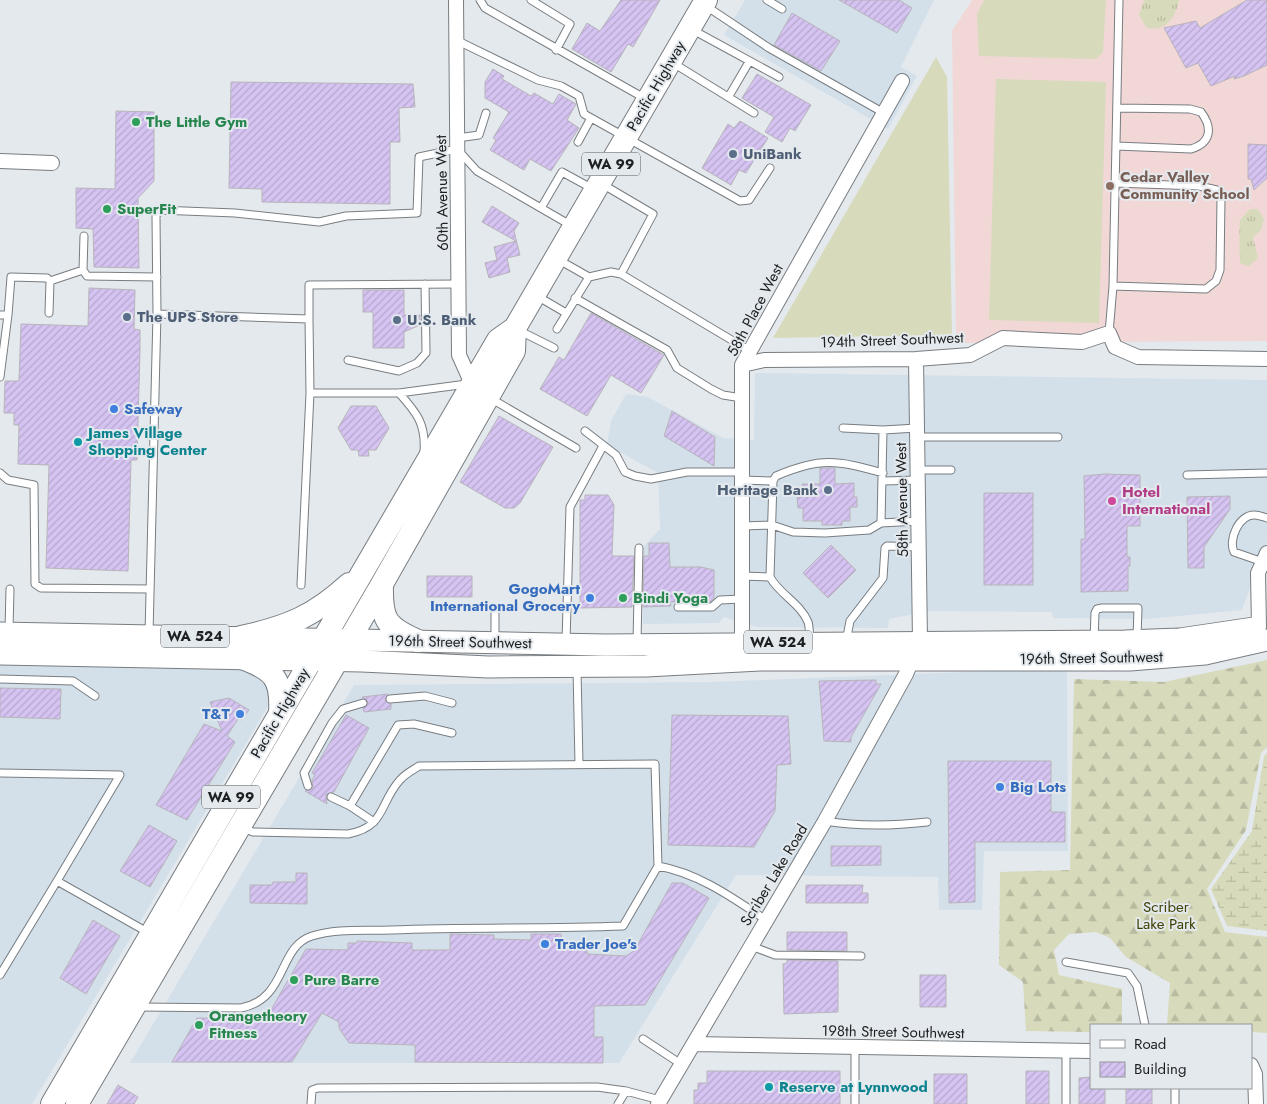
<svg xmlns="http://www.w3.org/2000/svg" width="1267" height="1104" viewBox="0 0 1267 1104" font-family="Jost,sans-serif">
<defs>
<pattern id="grass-tufts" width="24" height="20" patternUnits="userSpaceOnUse" patternTransform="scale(1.25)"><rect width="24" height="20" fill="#d7dabb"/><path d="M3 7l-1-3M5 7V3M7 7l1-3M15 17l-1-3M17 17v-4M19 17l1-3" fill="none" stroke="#b8bba0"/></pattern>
<pattern id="forest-firs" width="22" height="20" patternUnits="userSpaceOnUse" patternTransform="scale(1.25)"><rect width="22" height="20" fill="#d7dabb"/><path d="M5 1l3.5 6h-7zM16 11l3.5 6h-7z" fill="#b8bba0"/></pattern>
<pattern id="wetland-marsh" width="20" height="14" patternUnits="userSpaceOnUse" patternTransform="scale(1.25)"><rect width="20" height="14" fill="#d7dabb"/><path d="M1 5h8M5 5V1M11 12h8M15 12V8" fill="none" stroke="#b8bba0"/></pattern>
<pattern id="building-hatch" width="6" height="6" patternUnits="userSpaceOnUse" patternTransform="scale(1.25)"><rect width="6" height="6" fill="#d5c3f1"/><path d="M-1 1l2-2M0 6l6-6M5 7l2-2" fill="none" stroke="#b6a7ce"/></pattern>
</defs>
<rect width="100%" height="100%" fill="#e4e9ee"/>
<path fill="#d3e0ea" d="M745,0H934L901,67L917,76L888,129L724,35Z
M755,373L1267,380V542L1242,610L1147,619L1053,618L1052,612L929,611L889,619L888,628L756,627L724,617L719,623L643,624L644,546L660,529L658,473L607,445L611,421L626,394L648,397L723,438L754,440Z
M0,661L249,668L269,680L270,703L32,1104H0Z
M1067,668L1068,851H984L982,910H939L938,877L736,875L619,1063H130L354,685L710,682Z"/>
<path fill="#f2d7d7" d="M972,0H1267V341L956,343L952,31Z"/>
<path fill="url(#grass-tufts)" d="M1144,0H1179V1C1176,17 1164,34 1146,27L1139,15Z
M1250,209H1258L1264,219L1261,230L1253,237L1258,258L1249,266L1241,264C1239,261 1239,226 1240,220Z"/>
<path fill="url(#forest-firs)" d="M1267,660V747L1261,753L1246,830L1207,889L1225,932L1267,937V1033L1251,1032V1025H1167L1170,983L1126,957L1110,938L1096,932L1069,934L1054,950L1059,975L1122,989V1025H1091V1032L1026,1031L1023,982L999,965L1000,872L1070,870L1074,679L1164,682Z"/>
<path fill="url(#wetland-marsh)" d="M1267,753V931L1227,926L1211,889L1252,831L1264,756Z"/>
<path fill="#d7dabb" d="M984,0H1106L1103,52L1096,59L979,56L977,14Z
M936,57L947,77L952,335L773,338Z
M996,79L1106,82L1099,323L989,320Z"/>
<path fill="url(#building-hatch)" stroke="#b7b4ba" d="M621,0H660L633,47L628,44L611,72L572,49L587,23L600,31Z
M839,0H899L912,8L897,33Z
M1247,0H1267V65L1244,76L1234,79L1235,76L1211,86L1198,63L1186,68L1164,28L1196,21L1200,28Z
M792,13L840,41L821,71L774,45Z
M493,69L504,76L502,79L531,96L534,93L553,104L559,94L576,104L567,120L579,128L551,171L530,159L524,170L490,150L496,140L493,138L509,112L485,98V82Z
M757,74L811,105L795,131L790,128L782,142L765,132L774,117L742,98Z
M231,82L413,84L415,107L399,108L400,142H390V204L262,202V189L229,188Z
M116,111L154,112V181L138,198L139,268L94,267L93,229L76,228V188L115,189Z
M740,121L768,138L746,173L739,170L731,185L702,168L728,124L734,128Z
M1248,144L1267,145V178L1254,190L1251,179H1248Z
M492,206L519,223L514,231L520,255L507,258L510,272L489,278L485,263L497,260L494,247L516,241L482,222Z
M89,288L135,290L134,329L140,330V349L137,460H131L128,571L46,568L49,465L18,464L19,425H14V413H4L5,381H19L21,324L88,326Z
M363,290H404V315H420V325L404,332V348H373V312H363Z
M591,313L664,355L641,393L611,375L587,416L540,389L559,357L564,360Z
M351,406H376L389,428L376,450H368L369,456H359L358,450H351L338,428Z
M672,411L715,437L714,466L664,436Z
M499,416L553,447L520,503L514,508H505L460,482Z
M820,468H835V484L854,483V497H857V507H850V521H842V525H822V521H803V508H798L797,497H803L802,484H820Z
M1104,474L1140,475V526H1127V557H1130V566H1128V591L1081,592V539H1085L1084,476Z
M984,493H1033V585H984Z
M585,495H608L614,505L612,556H634L632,607L580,608V500H585Z
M1230,496V509L1204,547V568H1188L1187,497Z
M649,543H669L670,567H701L714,570V598L710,602H670L671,606L643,607L644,556H649Z
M831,545L856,570L828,598L803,573Z
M427,576H472V597H427Z
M876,680V684H881L851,737V742L824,741L819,681Z
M0,688L61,689L60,719L0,717Z
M388,694L385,700L391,704V709L364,712L363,708L368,702L362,697Z
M229,698L249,710L241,720L238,719L227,736L235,742L187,820L156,805L204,724L222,731L210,702Z
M346,715L369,728L334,792L326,794L327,804L305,791L313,788L312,780L315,775L312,773Z
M672,715L788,716L791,764L777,765L775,811L754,847L668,845Z
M948,761H1051V812H1065V842H975V902L949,903Z
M149,825L177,841L150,887L120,871Z
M831,846H881V865L831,866Z
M296,873H307V904L250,903V885H272L273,882H296Z
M672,883H683L709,898L645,1005L594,1006V1037H603V1063L415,1062V1045L349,1043L339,1028V1022L322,1013L292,1062H172L197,1018H263L268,1015L306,949L348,950V943H357V941L412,943V950H450V934L494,935V939L531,940V934H561V942H587V954L626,956L634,951Z
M806,885H863L862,893H868V903H806Z
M93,920L120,936L86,994L60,978Z
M787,932H847V951L787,950Z
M787,960L838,961V1012L784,1014L783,964L787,963Z
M920,975H946V1007H920Z
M707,1071H840V1104H694V1090H698V1083H707Z
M1026,1071H1049V1104H1026Z
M934,1074H967V1104H934Z
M1091,1077V1088H1105V1104H1079V1078Z
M118,1085L138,1097L134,1104H107Z
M1126,1088H1152V1104H1126Z"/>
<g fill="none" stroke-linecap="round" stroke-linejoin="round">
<defs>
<path id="service" d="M480,0L485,8L646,99
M531,0L570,24L556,50
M767,0L782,9
M706,6L769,48L884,113
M691,29L779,77
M456,40L538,80L561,86L579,96L584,114L740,201L749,200L770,168
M673,63L754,113
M729,96L749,62
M457,138L479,135L486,113
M578,142L591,118
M1116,146L1191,149C1211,143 1213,128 1201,112L1190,109L1117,108
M602,184L653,214L621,274
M541,208L562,172L593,189
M84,236L83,270L87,276L157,277
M589,277L611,272L621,274L750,351
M50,281L83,270
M1113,286L1206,289L1216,281L1220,270L1221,199L1217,190L1199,186L1115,183
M537,296L566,313
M575,298L667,350L677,368L711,389L723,395L742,398
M157,314L156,216L159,210L235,213L319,222L346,216L417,213L419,157L457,149L477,171L572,226
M0,315H8L0,377
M8,315L11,277L47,278L50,281L49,313
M309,319L310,393H399L467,384
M557,329L589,277L559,260
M518,330L554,348
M1109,333L1113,286L1119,0
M348,360L399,371L417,363L426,353L425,284
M399,393C417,413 426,424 424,452
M490,398L576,448
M843,428L883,430L917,428
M585,431L616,455L625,472L635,476L651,479L687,472H742
M917,437H1058
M918,470H951
M0,473L8,480L34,485L35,584L41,588L150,589
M1187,475L1267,473
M742,480L773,481
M884,481L918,480
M881,523L883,430
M742,526L772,525L793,532L825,533L869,530L881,523L918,521
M1263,562L1234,552C1228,540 1239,514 1255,515C1259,515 1263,517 1267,518
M742,576L770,577
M301,585L310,393
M678,607H712L720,600L742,599
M9,630L10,589
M149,634L157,314L309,319V285L459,284
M1094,640L1095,613L1097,609L1102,608H1138L1137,638
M495,641V614
M566,641L570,507L603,446
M637,642L639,548
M810,642C809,636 810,628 808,622C801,604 779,594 770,577L773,481L776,476C820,457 837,460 883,473
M846,642L850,621L883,578L885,548L887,546L919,547
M577,669L579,764
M0,679L73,681L95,696
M390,699L425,696L452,703
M0,773L120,775L57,881
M308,786L304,773L332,723L343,709L363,703
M331,797L350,806
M825,821C860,827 892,826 927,822
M374,822L350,806L398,725L414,724L452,733
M658,866C698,873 733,898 766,920
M751,946L775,955L861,956
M1066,962L1128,973L1137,986L1145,1025
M0,975L57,881L149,933
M139,1007L241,1008C288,999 277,947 312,936C336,928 366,931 391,930C469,927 546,929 623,926L658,866L655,764L419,766C413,770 405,774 400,780C379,803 386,827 348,834L253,832L243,828
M643,1039L681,1064
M1066,1051V1104
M1175,1088V1104
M311,1104L312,1090L318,1088L597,1087L626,1091L660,1100
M618,1104L626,1091
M855,1104V1048"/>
<path id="minor" d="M456,0L459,355L472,384
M0,161L52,163
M742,365L764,360L916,359L970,355L1003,338L1082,342L1109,333L1115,347L1138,357L1267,359
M1259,627L1258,573L1267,553
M742,642V365L902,81
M694,1044L1091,1051
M1251,1065L1255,1074L1256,1104
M658,1104L825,821L906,674L920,641L916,359"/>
<path id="primary" d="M0,633L605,645L1125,641L1180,639L1254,628
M0,654L362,661L488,667L646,666L760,660H1130L1205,654L1267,640"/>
<path id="trunk" d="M382,584C381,619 385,627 418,641
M241,637C288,627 314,616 349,584
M242,658C274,670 282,678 280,713
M52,1104L498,340L515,328L706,0
M77,1104L382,584L488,397L514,351L515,328"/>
</defs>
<use href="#service" stroke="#787d81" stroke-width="9"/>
<use href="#minor" stroke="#787d81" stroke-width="16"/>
<use href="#primary" stroke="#787d81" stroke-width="23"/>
<use href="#trunk" stroke="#787d81" stroke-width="24"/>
<use href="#service" stroke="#fff" stroke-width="7"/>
<use href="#minor" stroke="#fff" stroke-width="14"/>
<use href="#primary" stroke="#fff" stroke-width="21"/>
<use href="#trunk" stroke="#fff" stroke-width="22"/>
</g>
<g fill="#2e9e5b" stroke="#e4e9ee" stroke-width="2">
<circle cx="136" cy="122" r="5"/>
<circle cx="107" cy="209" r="5"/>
<circle cx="623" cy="598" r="5"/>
<circle cx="294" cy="980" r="5"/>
<circle cx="199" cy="1025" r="5"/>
</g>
<g fill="#5c6f8a" stroke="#e4e9ee" stroke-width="2">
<circle cx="733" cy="154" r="5"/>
<circle cx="127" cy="317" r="5"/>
<circle cx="397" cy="320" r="5"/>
<circle cx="828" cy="490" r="5"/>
</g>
<circle fill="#8d6e63" stroke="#e4e9ee" stroke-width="2" cx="1110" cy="186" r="5"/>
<g fill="#3f7fe0" stroke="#e4e9ee" stroke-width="2">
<circle cx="114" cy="409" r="5"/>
<circle cx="590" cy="598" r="5"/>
<circle cx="240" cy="714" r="5"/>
<circle cx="1000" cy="787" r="5"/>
<circle cx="545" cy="944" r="5"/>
</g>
<g fill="#0f9aa8" stroke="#e4e9ee" stroke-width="2">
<circle cx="78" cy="442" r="5"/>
<circle cx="769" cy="1087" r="5"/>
</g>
<circle fill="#d1479c" stroke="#e4e9ee" stroke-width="2" cx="1112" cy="501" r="5"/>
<g text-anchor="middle" stroke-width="4" stroke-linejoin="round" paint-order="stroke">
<g fill="#e4e9ee" stroke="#595c5e" stroke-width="1">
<rect x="582" y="152.5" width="58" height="23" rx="4"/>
<rect x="161" y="624.5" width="68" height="23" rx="4"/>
<rect x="744" y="630.5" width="68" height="23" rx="4"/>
<rect x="202" y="785.5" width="58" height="23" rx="4"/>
</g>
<g font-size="14" font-weight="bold" fill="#1d1f21">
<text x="611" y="169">WA 99</text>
<text x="195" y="641">WA 524</text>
<text x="778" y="647">WA 524</text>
<text x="231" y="802">WA 99</text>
</g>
<g font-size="15" fill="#1d1f21" stroke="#e4e9ee">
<text transform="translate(656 86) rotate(-60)" y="5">Pacific Highway</text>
<text transform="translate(442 193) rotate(-91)" y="5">60th Avenue West</text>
<text transform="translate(755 310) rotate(-62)" y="5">58th Place West</text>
<text transform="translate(892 340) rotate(-2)" y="5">194th Street Southwest</text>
<text transform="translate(902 500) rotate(-91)" y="5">58th Avenue West</text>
<text transform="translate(460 642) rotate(1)" y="5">196th Street Southwest</text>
<text transform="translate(1091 658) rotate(-1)" y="5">196th Street Southwest</text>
<text transform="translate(280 713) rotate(-60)" y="5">Pacific Highway</text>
<text transform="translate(774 875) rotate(-59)" y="5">Scriber Lake Road</text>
<text transform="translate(893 1032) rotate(1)" y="5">198th Street Southwest</text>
</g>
<g font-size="15" font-weight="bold" fill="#27864d" stroke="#e4e9ee" text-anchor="start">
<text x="146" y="127">The Little Gym</text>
<text x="117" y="214">SuperFit</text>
<text x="633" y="603">Bindi Yoga</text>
<text x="304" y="985">Pure Barre</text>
<text x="209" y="1021">Orangetheory<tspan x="209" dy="17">Fitness</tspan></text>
</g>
<g font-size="15" font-weight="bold" fill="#4e5e75" stroke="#e4e9ee" text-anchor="start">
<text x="743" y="159">UniBank</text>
<text x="137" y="322">The UPS Store</text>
<text x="407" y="325">U.S. Bank</text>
<text x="818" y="495" text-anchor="end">Heritage Bank</text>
</g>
<g font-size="15" font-weight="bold" fill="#785e54" stroke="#e4e9ee" text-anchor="start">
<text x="1120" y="182">Cedar Valley<tspan x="1120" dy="17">Community School</tspan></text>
</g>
<g font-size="15" font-weight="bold" fill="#366cbe" stroke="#e4e9ee" text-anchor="start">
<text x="124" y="414">Safeway</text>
<text x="580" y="594" text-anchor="end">GogoMart<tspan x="580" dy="17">International Grocery</tspan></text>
<text x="230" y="719" text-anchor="end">T&amp;T</text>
<text x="1010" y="792">Big Lots</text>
<text x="555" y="949">Trader Joe's</text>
</g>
<g font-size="15" font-weight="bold" fill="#0d838f" stroke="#e4e9ee" text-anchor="start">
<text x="88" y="438">James Village<tspan x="88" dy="17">Shopping Center</tspan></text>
<text x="779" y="1092">Reserve at Lynnwood</text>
</g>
<g font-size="15" font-weight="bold" fill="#b23c85" stroke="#e4e9ee" text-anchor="start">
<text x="1122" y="497">Hotel<tspan x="1122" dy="17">International</tspan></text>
</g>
<g font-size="15" fill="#414206" stroke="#e4e9ee">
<text x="1166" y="912">Scriber<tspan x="1166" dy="17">Lake Park</tspan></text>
</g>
</g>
<rect x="1090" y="1024" width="162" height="65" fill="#e4e9ee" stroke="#94989c"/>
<rect x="1100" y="1040" width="25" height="8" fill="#ffffff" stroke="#94989c"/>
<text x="1134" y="1049" font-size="15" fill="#1d1f21">Road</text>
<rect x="1100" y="1062" width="25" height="15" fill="url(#building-hatch)" stroke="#94989c"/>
<text x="1134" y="1074" font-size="15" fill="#1d1f21">Building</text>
</svg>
